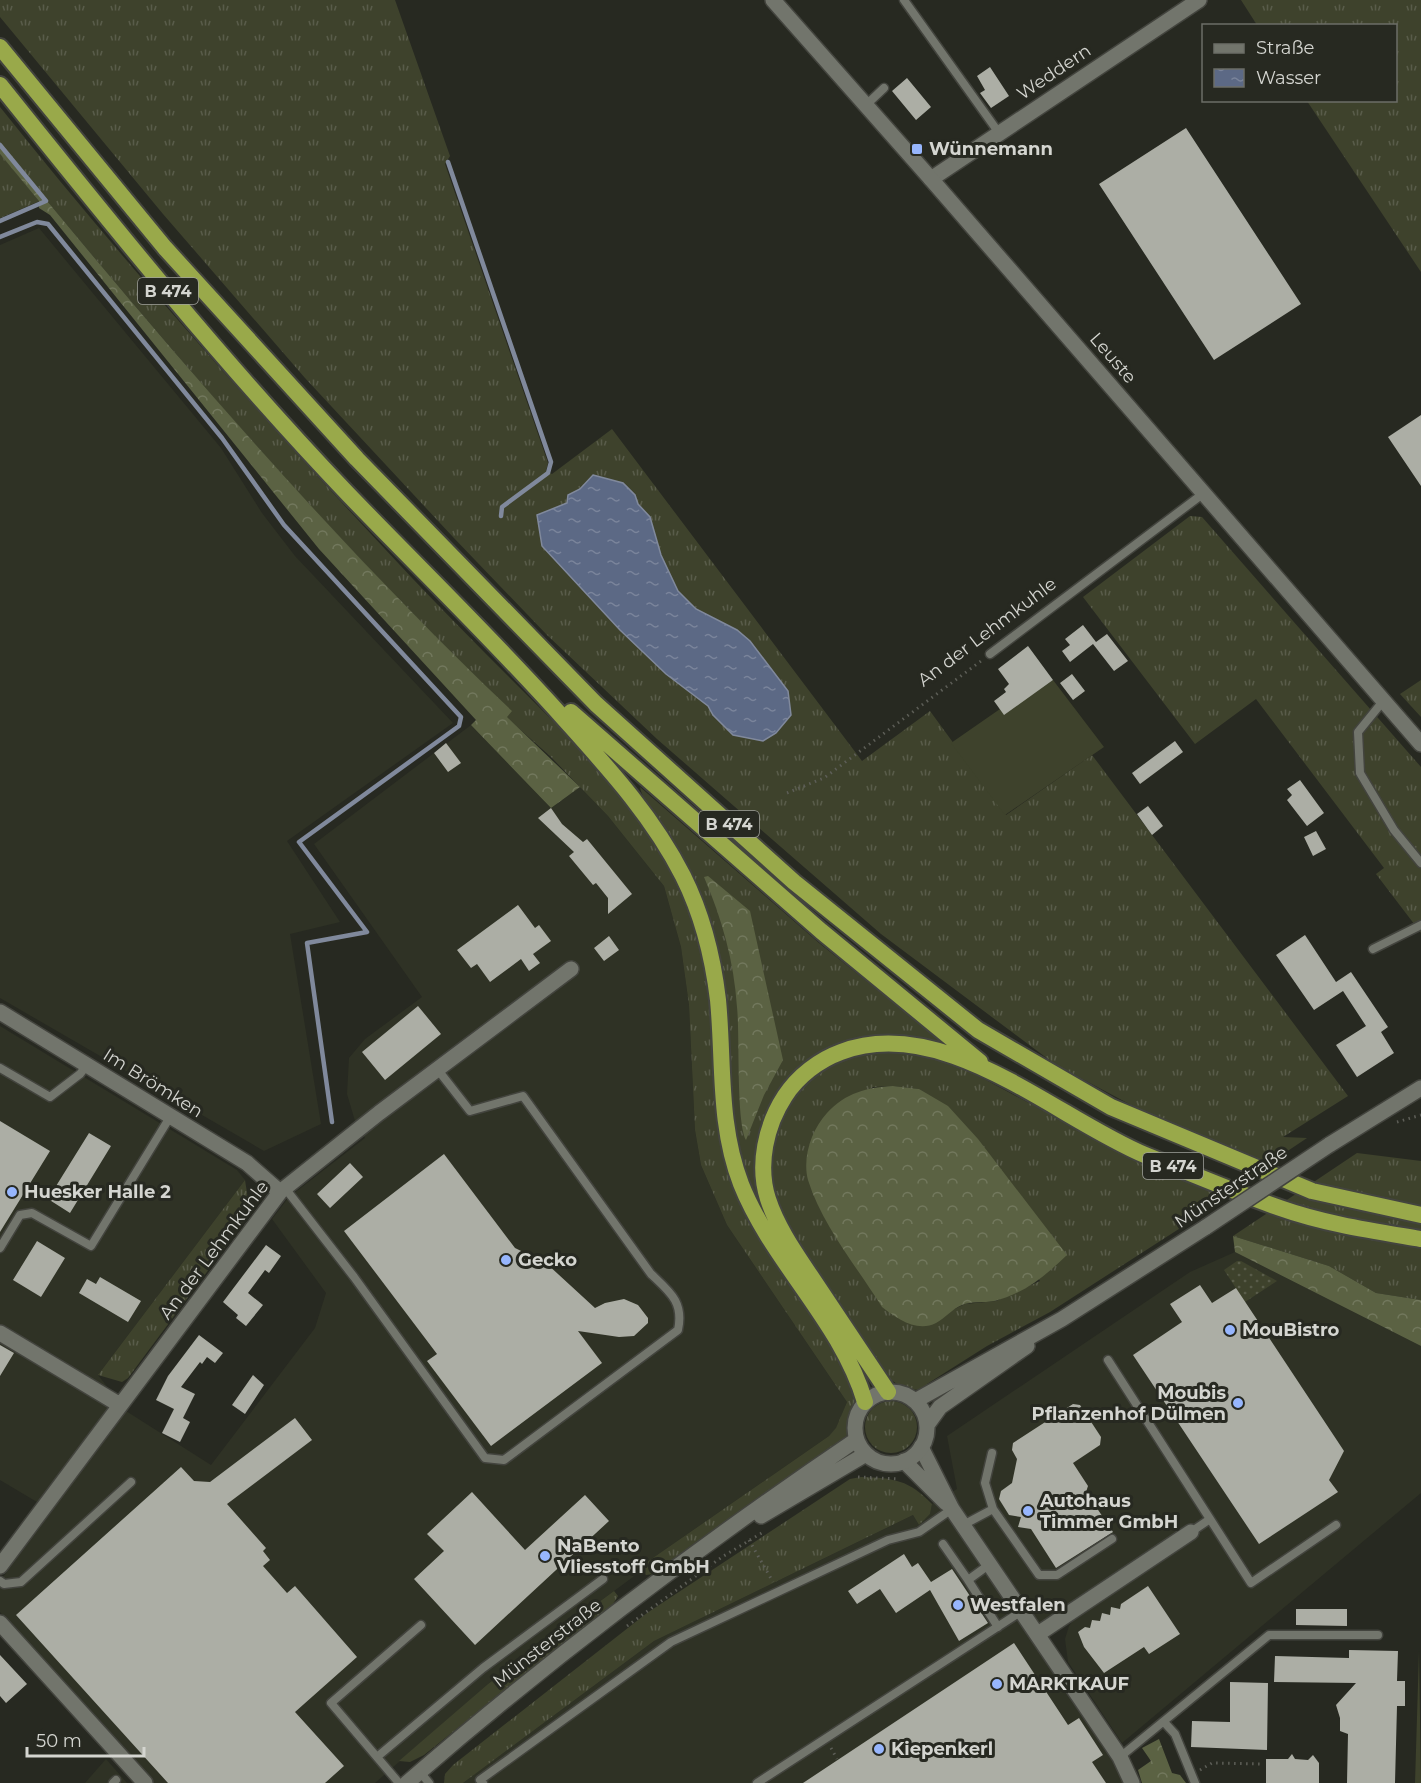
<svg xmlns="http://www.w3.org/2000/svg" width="1421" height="1783" viewBox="0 0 1421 1783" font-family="Montserrat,sans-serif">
<defs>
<pattern id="grass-tufts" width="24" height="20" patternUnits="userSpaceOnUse" patternTransform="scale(1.5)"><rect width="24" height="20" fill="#3e422c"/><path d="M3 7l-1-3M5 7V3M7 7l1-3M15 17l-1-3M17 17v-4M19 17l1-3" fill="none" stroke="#595c4a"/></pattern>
<pattern id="forest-crowns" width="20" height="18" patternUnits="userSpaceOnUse" patternTransform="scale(1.5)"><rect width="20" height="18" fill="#5b6243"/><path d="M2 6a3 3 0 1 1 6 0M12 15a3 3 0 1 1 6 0" fill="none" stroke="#72785d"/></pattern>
<pattern id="park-dots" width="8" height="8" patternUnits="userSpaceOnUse" patternTransform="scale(1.5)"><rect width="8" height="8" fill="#3e422c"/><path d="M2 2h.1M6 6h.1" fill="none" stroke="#595c4a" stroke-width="1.8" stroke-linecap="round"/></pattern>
<pattern id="water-ripples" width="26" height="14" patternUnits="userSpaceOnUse" patternTransform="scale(1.5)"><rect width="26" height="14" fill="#5c6985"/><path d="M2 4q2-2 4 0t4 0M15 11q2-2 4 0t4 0" fill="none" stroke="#7a849b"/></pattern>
</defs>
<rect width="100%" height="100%" fill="#272921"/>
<path fill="#2f3225" d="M39,228L221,448L262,513L295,556L453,723L287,841L340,922L290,934L321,1124L264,1151L0,998V245Z
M471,725L551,808L580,787L608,816L664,886L681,947L689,1005L695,1130L701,1165L727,1225L847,1402L836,1429L829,1436L647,1562L633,1577L488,1684L375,1783H153L0,1612V1581L52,1511L0,1480V1026L237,1170L245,1180L98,1375L126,1411L211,1465L315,1328L326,1293L272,1219L289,1197L365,1138L355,1121L347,1094L349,1058L365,1039L422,997L314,844Z
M1235,1252L1421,1346V1493L1122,1743L1068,1662L1065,1639L1069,1626L1077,1615L1038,1634L1132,1783H463L654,1641L913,1515L919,1525L930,1514L932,1504L957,1489L947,1436L1190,1272Z
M106,1759L127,1783H85Z"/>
<path fill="url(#grass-tufts)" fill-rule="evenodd" d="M0,0H395L450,156L445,164L548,463L546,471L552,474L612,429L862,761L930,711L1006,815L1092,755L1348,1096L1283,1137L1307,1138L1268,1164L1148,1114L1056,1065L881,934L657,739L547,635L453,537L305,378L163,214L0,17Z
M1241,0H1421V272L1307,101L1396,100V26L1257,25Z
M0,107C130,270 270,427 413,579C453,621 494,662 535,703C585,753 636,804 670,867C687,900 701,937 707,974C718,1040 711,1107 729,1172L839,1351L857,1396L847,1435L839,1446L653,1574L646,1575L641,1569L647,1562L829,1436L836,1428L847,1402L727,1225L701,1165L695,1130L689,1005L681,947L664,886L608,816L551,757L506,717L511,711C327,535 162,341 0,144Z
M0,154L40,201L0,218Z
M1190,516L1202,517L1421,767V933L1376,874L1384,868L1256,699L1195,744L1083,597Z
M1421,680V717L1400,694Z
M640,787L819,943L946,1045L869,1038L772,1104L757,1146L760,1203C718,1150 733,1037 722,972C714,929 700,886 677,848C668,833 642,802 640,787Z
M877,1051L922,1054L962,1067L1129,1157L1220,1196L1183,1220L1185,1225L1050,1312L987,1346L927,1384L928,1389C889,1397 863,1351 851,1320C826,1283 796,1245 779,1203C758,1151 783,1089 834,1064C847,1057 862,1054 877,1051ZM893,1086L919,1089L1040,1281L996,1301L965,1304L946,1313L808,1179L809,1146L873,1087Z
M1357,1153L1421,1161V1300L1376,1293L1329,1266L1233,1236Z
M245,1180L249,1206L247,1218L128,1378L122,1382L98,1375Z
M865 1427a26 26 0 1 1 52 0a26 26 0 1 1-52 0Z
M861,1477C894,1478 909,1480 932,1504L930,1514L919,1525L913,1515L654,1641L463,1783H444L445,1774L453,1765L647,1613L850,1479Z
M614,1591L618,1596L613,1604L424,1755L410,1762L399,1761L488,1684Z"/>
<path fill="url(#forest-crowns)" d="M0,144C162,341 327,535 512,711L507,717L580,787L551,808L471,725L476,720L319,549L50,215L39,208V201L0,154Z
M708,876L750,911L783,1060L764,1095L746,1140C736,1120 740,1035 737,1007C734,961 722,919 704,877Z
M893,1086L919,1089L948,1106L978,1139L1067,1255C1045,1276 1024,1294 994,1301C984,1303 971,1301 962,1305C952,1309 945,1318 936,1323C917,1333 896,1318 882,1307C857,1267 822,1225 808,1180C802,1157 812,1129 827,1113C845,1093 868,1087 893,1086Z
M1233,1236L1329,1266L1376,1293L1421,1300V1346L1235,1252Z
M1159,1739L1172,1773L1180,1775L1186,1783H1142L1138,1770L1151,1761L1142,1748Z"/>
<path fill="url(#park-dots)" d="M1237,1261H1241L1277,1281L1245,1302L1224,1270Z"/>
<path fill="#3e422c" d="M1053,680L1104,747L1005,815L951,743L1000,709L1004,714Z
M1419,1651L1421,1783H1415Z"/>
<path fill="url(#water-ripples)" stroke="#80899c" stroke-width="1.5" d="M593,475L623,483L635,495L638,504L650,517L661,555L678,591L696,609L737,630L750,641L788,691L791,715L776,733L763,741L733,735L713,715L708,706L666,674L620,630L542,546L537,515L567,503L568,495L580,489Z"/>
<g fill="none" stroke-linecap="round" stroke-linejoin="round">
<path stroke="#80899c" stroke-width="4.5" d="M0,145L46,201L0,221
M448,162L551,462L548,473L502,507L501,516
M0,237L37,222L48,224L222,438L284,525L461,717L459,726L299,842L367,932L307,943L332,1122"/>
</g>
<path fill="#acaea5" d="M990,67L1009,96L991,108L980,93L985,90L977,76Z
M907,78L931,107L916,120L892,91Z
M1186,128L1301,304L1214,360L1099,184Z
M1421,415V486L1388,437Z
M1083,625L1096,642L1107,634L1128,661L1114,671L1093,644L1070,662L1062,651L1070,645L1065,639Z
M1028,646L1053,680L1004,715L994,701L1006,692L1004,689L1009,684L998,669Z
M1072,674L1085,691L1073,700L1060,683Z
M1175,741L1183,752L1140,784L1132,773Z
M446,743L461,763L448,772L434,753Z
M1300,780L1324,813L1307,826L1287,800L1292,795L1287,789Z
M1148,806L1163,826L1152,835L1137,814Z
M551,808L562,824L583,842L587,839L632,894L608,914V898L596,883L593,885L569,856L574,852L538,818Z
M1316,831L1326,849L1313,856L1304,837Z
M518,905L535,928L539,925L551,941L533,954L540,963L529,971L521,959L490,982L477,964L471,968L457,950Z
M1305,935L1336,982L1351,972L1388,1027L1381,1032L1394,1053L1357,1077L1336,1045L1366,1026L1343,991L1314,1010L1276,955Z
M609,936L619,950L604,961L594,948Z
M418,1006L441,1034L385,1080L362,1052Z
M0,1121L50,1151L0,1232Z
M89,1133L111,1146L70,1213L48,1199Z
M444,1154L515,1248L546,1263L595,1308L605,1303L624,1299L638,1305L648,1318V1323L634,1336L619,1337L578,1331L602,1363L491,1446L427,1361L437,1354L344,1231Z
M350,1163L363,1177L330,1208L317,1194Z
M37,1241L65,1258L41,1297L13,1280Z
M266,1245L281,1256L269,1273L265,1270L248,1293L263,1305L246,1326L236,1318L238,1315L223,1302Z
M100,1277L141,1301L128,1322L79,1293L87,1279L96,1284Z
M1200,1285L1212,1303L1236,1288L1344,1451L1329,1480L1338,1492L1259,1544L1133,1355L1182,1322L1170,1304Z
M199,1335L223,1353L215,1363L207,1357L202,1364L200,1362L181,1387L195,1394L183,1418L190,1422L180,1442L162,1433L174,1409L156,1400L168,1376Z
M0,1345L14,1353L0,1376Z
M253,1375L264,1385L245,1414L232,1405Z
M1073,1404L1080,1405L1101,1437L1100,1445L1073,1463L1088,1486L1086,1492L1113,1532L1056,1568L1031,1529L1018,1527L1021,1517L1009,1515L999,1499L1001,1491L1012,1483L1017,1459L1012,1450L1013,1443Z
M295,1418L312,1440L227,1504L266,1548L263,1551L270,1560L263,1566L287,1593L295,1586L357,1657L295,1712L344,1766L325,1783H168L16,1615L181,1467L194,1481L210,1482Z
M472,1492L525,1550L585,1495L609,1521L475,1645L414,1579L444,1551L427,1534Z
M904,1554L912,1567L918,1563L931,1582L952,1569L988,1623L959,1641L930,1590L896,1613L880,1589L857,1604L848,1591Z
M1148,1586L1180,1634L1149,1654L1144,1647L1104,1673L1084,1647L1078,1632L1085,1627L1090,1628L1092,1620L1100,1621L1102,1613L1110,1615L1111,1607L1120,1609L1121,1604Z
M1296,1609H1347V1626L1296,1625Z
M1014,1643L1068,1725L1079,1718L1103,1755L1092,1762L1106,1783H803Z
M1349,1650L1398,1651L1397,1681H1405V1706H1397L1395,1783H1347L1348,1734L1340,1731V1718L1336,1705L1356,1683L1274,1682L1275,1656L1349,1658Z
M0,1655L27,1684L6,1703L0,1696Z
M1230,1682L1268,1683L1267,1750L1191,1747L1192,1721L1230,1722Z
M1292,1754L1295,1759L1308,1760L1313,1755L1319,1763V1783H1266V1759H1288Z"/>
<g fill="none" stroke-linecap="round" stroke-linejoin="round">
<defs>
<path id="service" d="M904,0L999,133
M865,106L884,88
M990,654L1204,493
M1384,700L1358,732L1360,773L1394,830L1421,863
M1373,949L1421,925
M0,1068L50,1097L80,1074L87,1065
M285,1188L354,1277L485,1458L504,1460L678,1330C684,1302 670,1292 651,1274L523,1096L470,1111L438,1070
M0,1248L20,1215L32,1213L91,1246L170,1117
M1108,1360L1210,1519L1191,1532
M992,1453L985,1483L993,1509
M1210,1519L1251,1583L1336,1525
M963,1525L993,1509L1039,1575H1057L1112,1539
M943,1544L968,1580
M990,1564L968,1580L998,1627
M0,1581L4,1584L21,1582L131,1482
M1164,1722L1175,1734L1195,1783
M377,1757L483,1668L603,1579
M1120,1757L1269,1635H1378
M420,1772L429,1783
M113,1783L116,1780
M399,1783L331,1703L421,1625
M483,1783L480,1780L671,1642L888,1540L919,1532L952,1509
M757,1783L1022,1611"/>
<path id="minor" d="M931,179L1199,0
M0,1012L247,1163L280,1192
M0,1333L120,1405
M921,1447L952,1509L1120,1757L1132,1783
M904,1461L946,1503
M0,1566L280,1192L379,1113L571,969
M0,1623L145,1783
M1038,1634L1191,1532"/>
<path id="tertiary" d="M773,0L931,179L1421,744"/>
<path id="secondary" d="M1329,1145L1421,1088
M855 1428a36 36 0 1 1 72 0a36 36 0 1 1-72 0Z
M915,1401L1062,1319L1206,1227
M927,1425L940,1407L1027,1346
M761,1516L866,1454
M407,1783C549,1659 701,1545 856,1440"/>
<path id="trunk" d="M0,47L165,248L357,459L596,704L794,882L978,1030L1111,1107L1312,1191L1421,1215
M0,85C112,225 224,364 347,493C420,569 496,642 566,721C610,770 653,817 683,876C702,914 713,958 718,1000C724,1063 718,1124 741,1184C772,1262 841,1321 865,1402
M571,712L821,931L980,1062
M888,1392C864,1356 840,1320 816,1284C799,1258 778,1230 768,1199C757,1165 766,1125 785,1096C798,1076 819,1060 841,1052C944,1013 1056,1118 1145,1155C1190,1173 1234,1192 1280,1208C1325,1224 1374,1231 1421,1239"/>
</defs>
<use href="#service" stroke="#43443e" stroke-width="11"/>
<use href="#minor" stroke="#43443e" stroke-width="18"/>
<use href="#tertiary" stroke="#43443e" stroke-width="18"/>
<use href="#secondary" stroke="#43443e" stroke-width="18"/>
<use href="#trunk" stroke="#43443e" stroke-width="20"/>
<path stroke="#5d5e57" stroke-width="3" stroke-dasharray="1.5 4.5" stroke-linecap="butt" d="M787,793L824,778L981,661
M1397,1122L1421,1115
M858,1477L899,1479
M749,1540L773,1582
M627,1626L722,1557L765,1531
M831,1748L837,1759
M1200,1770L1212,1763L1260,1764"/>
<use href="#service" stroke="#72756c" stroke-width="8"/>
<use href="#minor" stroke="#72756c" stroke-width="15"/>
<use href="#tertiary" stroke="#72756c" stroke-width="15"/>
<use href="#secondary" stroke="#72756c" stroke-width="15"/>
<use href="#trunk" stroke="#99a94a" stroke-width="16"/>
<defs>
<path id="secondary-bridge" d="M1206,1227L1329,1145"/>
</defs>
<use href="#secondary-bridge" stroke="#43443e" stroke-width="18" stroke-linecap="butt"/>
<use href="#secondary-bridge" stroke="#72756c" stroke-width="15"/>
</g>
<g fill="#97b6fd" stroke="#272921" stroke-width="2">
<rect x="911" y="143" width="12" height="12" rx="3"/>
<circle cx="12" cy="1192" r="6"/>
<circle cx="506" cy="1260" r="6"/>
<circle cx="1230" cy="1330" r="6"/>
<circle cx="1238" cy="1403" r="6"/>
<circle cx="1028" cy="1511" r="6"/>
<circle cx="545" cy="1556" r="6"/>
<circle cx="958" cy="1605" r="6"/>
<circle cx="997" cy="1684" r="6"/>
<circle cx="879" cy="1749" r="6"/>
</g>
<g text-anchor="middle" stroke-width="6" stroke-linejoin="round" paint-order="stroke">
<g fill="#272921" stroke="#a0a19c" stroke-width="1.5">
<rect x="138" y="278" width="60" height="26" rx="4.5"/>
<rect x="699" y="811" width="60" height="26" rx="4.5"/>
<rect x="1143" y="1153" width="60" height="26" rx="4.5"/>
</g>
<g font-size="16" font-weight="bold" fill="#d4d5d0">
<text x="168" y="297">B 474</text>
<text x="729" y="830">B 474</text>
<text x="1173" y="1172">B 474</text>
</g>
<g font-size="18" fill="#d4d5d0" stroke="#272921">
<text transform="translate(1054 72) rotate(-34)" y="6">Weddern</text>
<text transform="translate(1113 358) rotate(49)" y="6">Leuste</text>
<text transform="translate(987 632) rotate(-37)" y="6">An der Lehmkuhle</text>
<text transform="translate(153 1083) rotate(32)" y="6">Im Brömken</text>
<text transform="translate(1231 1187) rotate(-34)" y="6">Münsterstraße</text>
<text transform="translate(214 1250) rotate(-53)" y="6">An der Lehmkuhle</text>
<text transform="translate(547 1643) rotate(-38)" y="6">Münsterstraße</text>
</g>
<g font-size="18" font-weight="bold" fill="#d4d5d0" stroke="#272921" text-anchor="start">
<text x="929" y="155">Wünnemann</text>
<text x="24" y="1198">Huesker Halle 2</text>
<text x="518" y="1266">Gecko</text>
<text x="1242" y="1336">MouBistro</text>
<text x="1226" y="1399" text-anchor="end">Moubis<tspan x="1226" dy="21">Pflanzenhof Dülmen</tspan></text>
<text x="1040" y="1507">Autohaus<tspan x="1040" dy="21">Timmer GmbH</tspan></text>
<text x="557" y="1552">NaBento<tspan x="557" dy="21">Vliesstoff GmbH</tspan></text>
<text x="970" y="1611">Westfalen</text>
<text x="1009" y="1690">MARKTKAUF</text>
<text x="891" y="1755">Kiepenkerl</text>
</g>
</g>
<rect x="1202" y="24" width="195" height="78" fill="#272921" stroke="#6c6e67" stroke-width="1.5"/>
<rect x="1214" y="44" width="30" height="9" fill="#72756c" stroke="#6c6e67" stroke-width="1.5"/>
<text x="1256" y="54" font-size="18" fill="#d4d5d0">Straße</text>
<rect x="1214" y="69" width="30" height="18" fill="url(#water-ripples)" stroke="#6c6e67" stroke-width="1.5"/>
<text x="1256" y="84" font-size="18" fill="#d4d5d0">Wasser</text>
<path d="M27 1747v9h117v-9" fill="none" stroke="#d4d5d0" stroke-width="3"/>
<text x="36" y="1747" font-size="18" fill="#d4d5d0" stroke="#272921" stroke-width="4.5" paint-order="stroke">50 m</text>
</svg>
